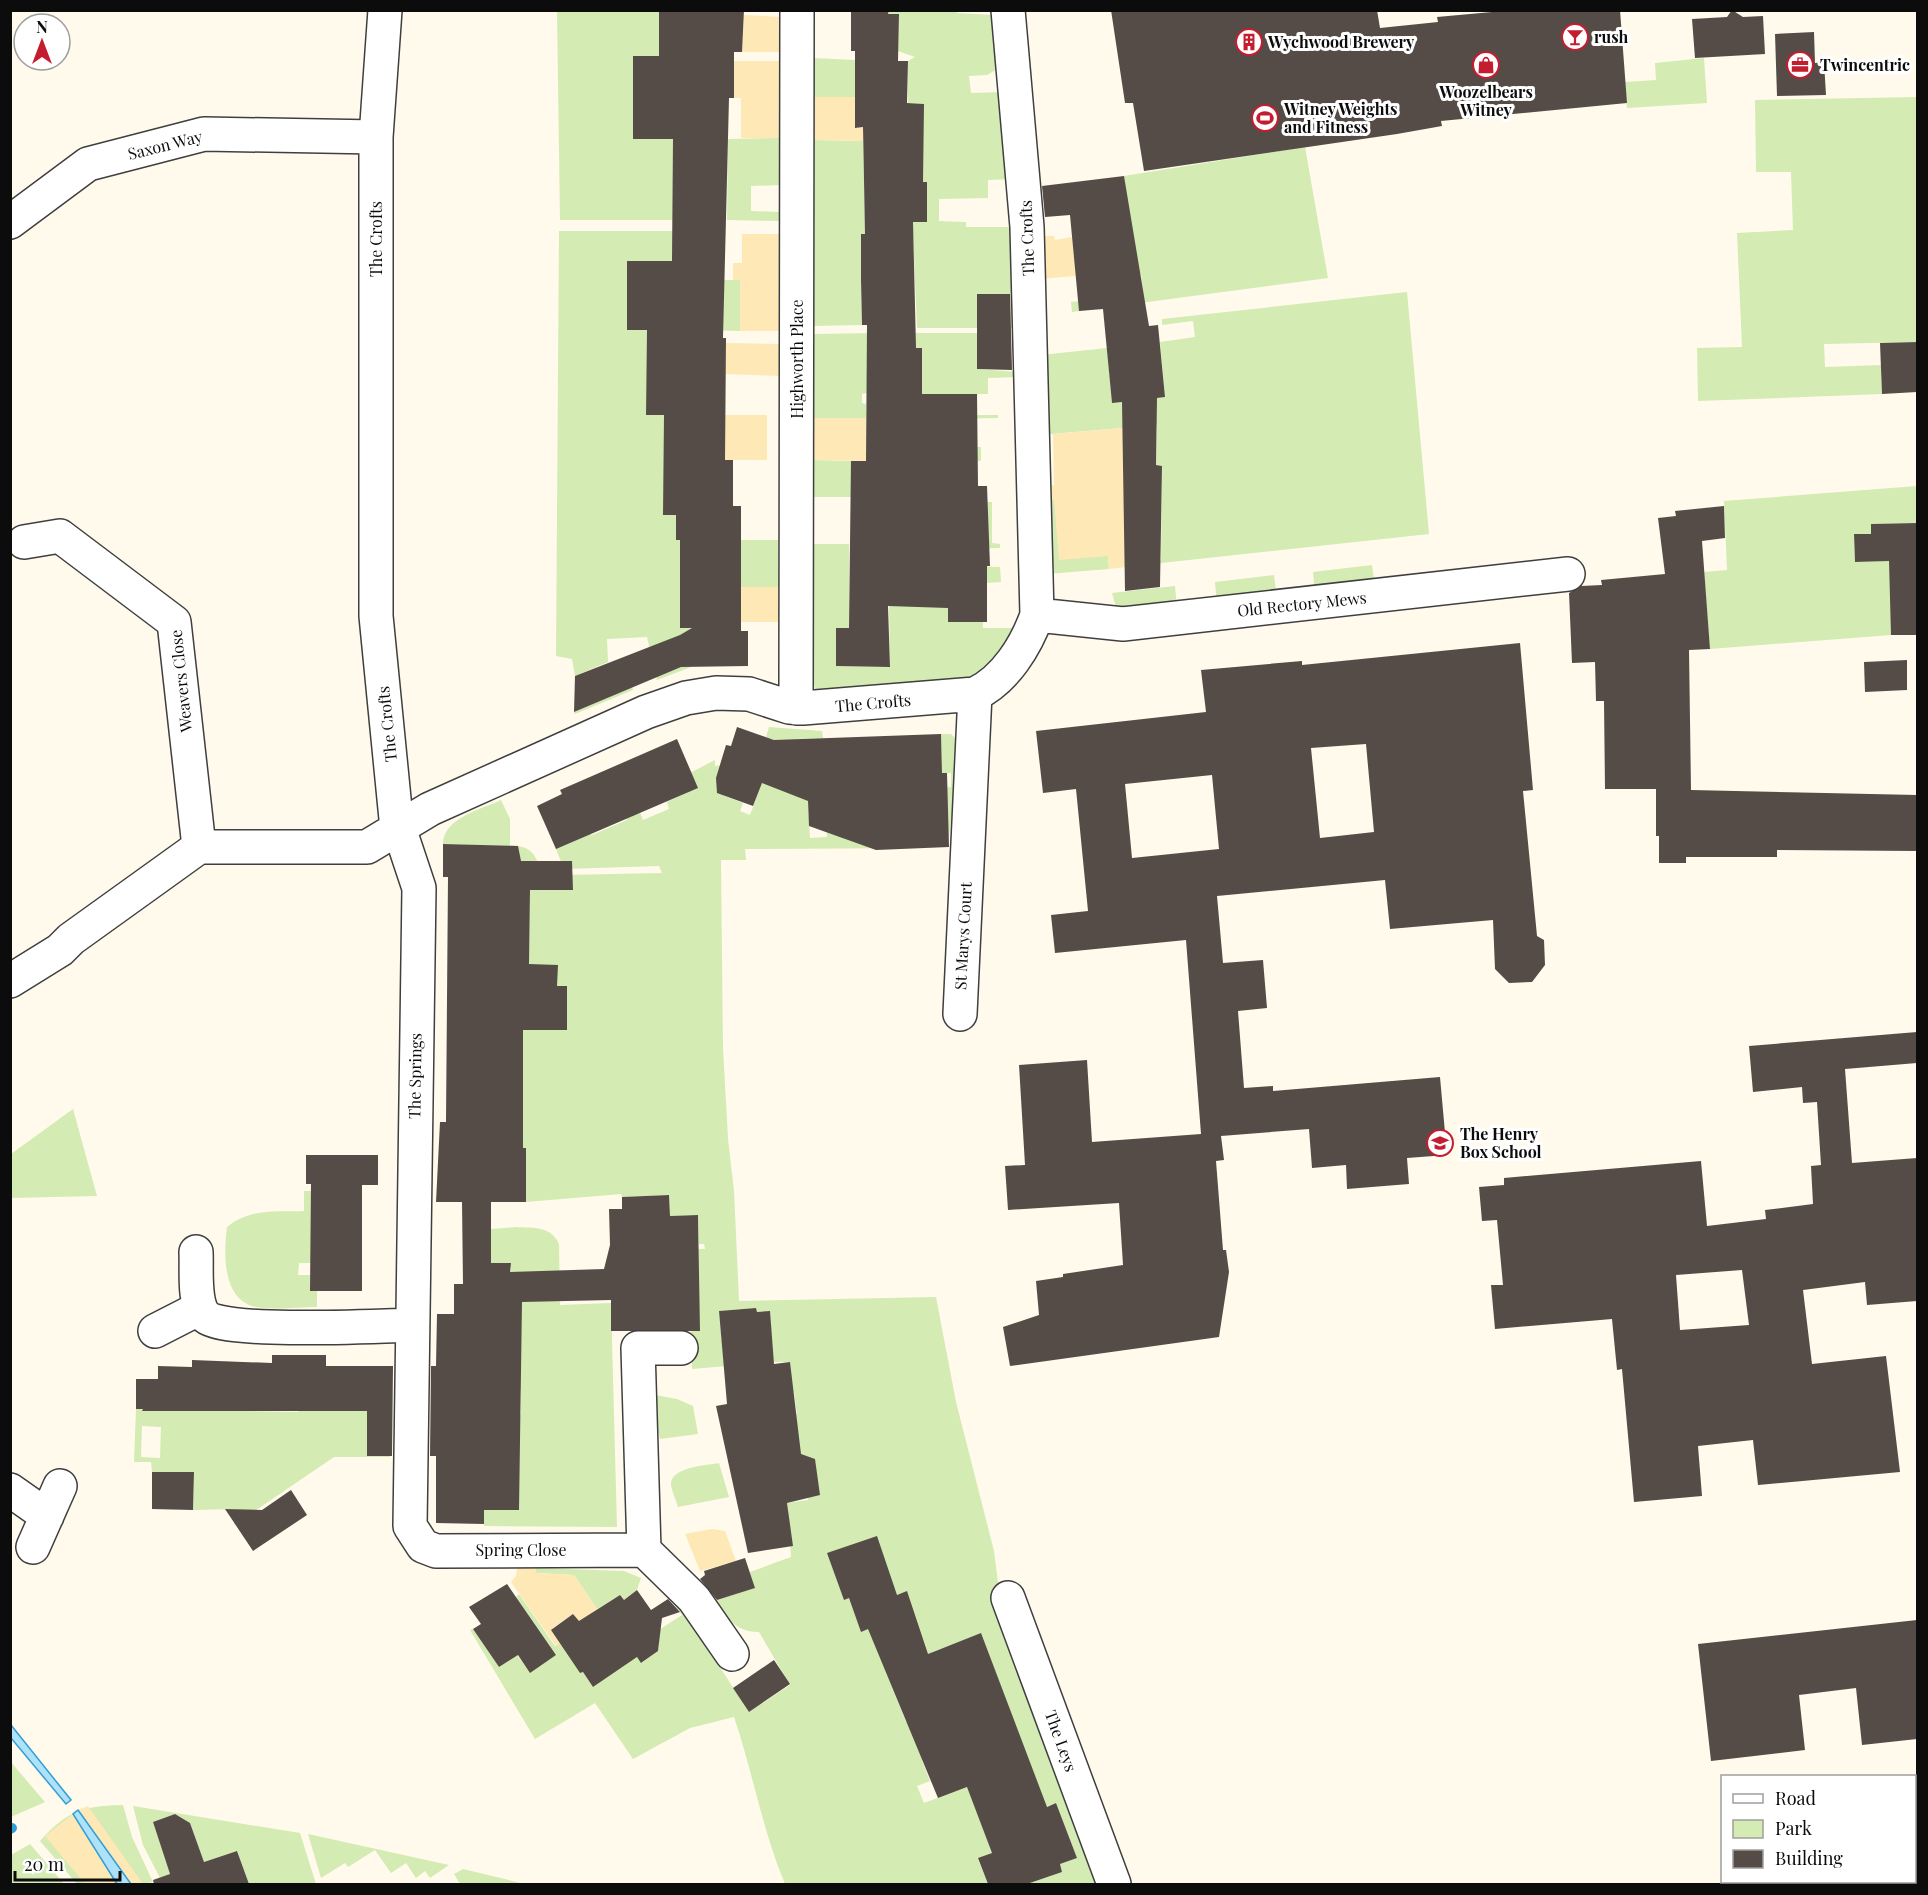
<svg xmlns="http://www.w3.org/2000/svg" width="1928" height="1895" viewBox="0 0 1928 1895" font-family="'Playfair Display',serif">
<rect width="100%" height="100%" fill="#fffaeb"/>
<path fill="#d4ebb3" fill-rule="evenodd" d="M956,10L957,13L992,15L1001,67L987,75L969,76L971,93L1004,92L1015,179L988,180V198L939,199V221L966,222V227H1017L1019,328H917L913,234L861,280L862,325L813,326V140L863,141L865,220H927L908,183L924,104L908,103V61L915,57L898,51L899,14H888L889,11Z
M557,11H702L689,135L673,220H560Z
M813,58L855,60V97H813Z
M1704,58L1707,103L1627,108L1625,82L1656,80L1655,63Z
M1917,97V342L1824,344L1825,367L1881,365L1882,394L1698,401L1697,348L1742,347L1737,233L1793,230L1791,172H1756L1755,100Z
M781,138V185L751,186V211L781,212V221L727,220L728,139Z
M1305,147L1328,278L1072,312L1071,302L1132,295V291L1143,290L1141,274L1129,276L1124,176Z
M559,231H672L724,280H740V331L704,330L647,375L646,415H685L689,517H676V540H701L691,667L657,680L647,637L607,639L608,662L575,676L572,659L556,656Z
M1407,292L1429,534L1161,563L1162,466L1156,465L1157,425L1040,435L1041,355L1107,348L1112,402L1165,397L1160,342L1195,337L1193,321L1162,325V319Z
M879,333L867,339V393L862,394V403L866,404V418H813V334Z
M902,333H977V369L1019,372V377L988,378V394H960L961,415H998V418L945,419V447H981V461H967L963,502H992V543L1000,544V548L964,549V566L1000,567L1001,582L985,583L948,622H983V628H1014L1003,660L978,676L817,691L813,684L812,544H849V628H836V666L890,667L889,606L922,348H911Z
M812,460L851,461V497H812Z
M1917,486V523L1871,524V534L1854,535L1855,562L1917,560V566L1897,567L1891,635L1710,649L1704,572L1727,570L1724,501Z
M1049,500H1054L1108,556L1109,569L1048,574Z
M741,540H778L779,587H741Z
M1372,565L1375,587L1315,594L1313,572Z
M1274,575L1277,599L1217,605L1215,582Z
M1175,586L1177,608L1117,611L1112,593Z
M632,687L633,690L575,714L574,712Z
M769,727L822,731L823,738L796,739L807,786L810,838L827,837L825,796L951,787V773H942L941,734H951L961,744L949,836L920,837V848L745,849L746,860H721L723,1048L728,1139L734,1191L739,1301L936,1297L956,1402L994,1551L1000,1598L1105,1884H1027L1062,1872L1060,1864L1077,1858L1056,1803L1040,1809L978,1815L992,1853L978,1859L988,1884H785C762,1829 753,1773 734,1717L690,1728L633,1759L595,1703L535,1739L470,1630L473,1629L499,1667L517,1655L530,1672L556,1655L516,1597L519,1594L555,1646L560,1643L580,1673L583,1672L593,1687L637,1657L642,1663L658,1651L659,1644L651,1635L682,1615L670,1598L673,1595L749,1712L790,1685L759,1632C737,1633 726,1617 714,1601L754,1588L750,1572L791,1557L787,1503L808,1500L806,1485L816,1471L815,1460L806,1456L794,1459L778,1417L797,1414L794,1392L778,1393L791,1376L790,1362H772L770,1311L757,1312L756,1308L719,1311L724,1362L750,1364L692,1369L691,1304L697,1249H705L704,1244H699L698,1215L670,1216L669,1195L622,1197L621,1194L526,1202V1184H489L526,1167V1148H485L518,1122H446V1117H522L523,1016L530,963L499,962L529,948L530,890H564L565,875L662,873L659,866L564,869L553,842L576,825L592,835L627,820L621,805L635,799L643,820L669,809L667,802L686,793L680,778L715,760V766L724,765L729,785L725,796L743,803L740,811L750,815L762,783L783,743L766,737ZM981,1634L950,1705L906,1722L885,1669L935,1663L932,1652ZM966,1745L981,1782L924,1803L917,1786L930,1781L922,1761Z
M501,800L510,819V845C534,847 534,854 543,874L509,878L510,846L443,844C443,818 482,809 501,800Z
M73,1109L97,1196L11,1198V1154Z
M304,1191H319L311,1211V1263H299L298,1275H310V1290L317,1291V1307C299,1307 261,1312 247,1304C222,1291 224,1250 227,1227C249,1208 277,1212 304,1211Z
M516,1227C534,1228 551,1226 559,1244L560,1305L611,1303L617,1527L484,1526V1510H519V1482L483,1415H521V1390H487V1376L521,1375V1347L506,1304L511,1263H491V1229Z
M390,1366V1457H334L234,1525V1509L193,1510L194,1472H152L151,1462H134L136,1409L298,1412L299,1401L345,1411H384ZM142,1426L161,1427L160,1458L141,1457Z
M650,1394L677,1399L693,1406L698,1434L660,1439Z
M719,1463L729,1497L678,1507C676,1500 671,1490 671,1483C672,1467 708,1465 719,1463Z
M536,1568L624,1571L641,1578L637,1590L624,1600L620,1595L597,1609L574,1575L536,1573Z
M10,1761L45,1802L11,1817H10Z
M123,1805L132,1837L153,1882L143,1884H77L40,1841C68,1810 84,1806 123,1805Z
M133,1806L300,1833L316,1884H249L237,1851L204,1862L190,1823L175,1814L153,1822L170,1874L160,1878L143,1845Z
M308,1834L449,1865L430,1878L425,1871L416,1878L406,1863L391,1873L375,1850L348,1867L345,1863L321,1878Z
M30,1844L64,1884H11V1855Z
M1917,1860V1884H1791L1806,1882H1914L1915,1861Z
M463,1869L525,1884H460L454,1874Z"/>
<path fill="#fee8b5" d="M744,15L781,17L780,52H742Z
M734,61H780L781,138H741V98H734Z
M813,97H855L856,128L863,127V141L813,140Z
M742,234H781L779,331H740V280H733V263H742Z
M1036,236H1054L1055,240L1072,237L1076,276L1038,279Z
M726,343L781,344V376L725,374Z
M725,415H767V460H725Z
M813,418H866V461L812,460Z
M1123,428L1130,559L1161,560V563L1109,569L1108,556L1059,560L1054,500H1049L1050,485H1054L1053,434Z
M741,587H779L780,622H740Z
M712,1529L725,1531L736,1561L700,1571L685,1534Z
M517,1568H536V1573L574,1575L597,1609L579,1622L573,1614L553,1628L563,1642L556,1646L511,1582L516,1576Z
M88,1806L143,1884H85L45,1836L78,1810Z"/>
<path fill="#ade2fa" stroke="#309fd5" stroke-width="1.5" d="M11,1725L71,1800L66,1804L11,1738Z
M78,1810L131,1884H117L73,1814Z"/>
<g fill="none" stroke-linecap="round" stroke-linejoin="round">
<path stroke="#309fd5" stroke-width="10" d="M10,1829L12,1828"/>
</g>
<path fill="#554c48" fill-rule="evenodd" d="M659,10H744L742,52H734V98H729L723,338H726L725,460H733V506H741V631H748V666L681,667L574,712L575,676L680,635L692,628H680V540H676V515H663L664,415H646L647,330H627V261H672L673,139H633V56H659Z
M851,10H889L888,14H899L898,61H908L907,103L924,104L923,182H927V222H913L916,348H922V394H977L978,486H987L990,566H987V622H948V608L888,606L890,667L836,666V628H849L851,461H866L867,325H862L861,280V234H865L863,127L855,128V51H851Z
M1111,10H1377L1380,28L1438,22L1437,17L1514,10H1620L1627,103L1441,121L1442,126L1397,134L1144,171L1133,103H1125Z
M1732,10L1743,17L1763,16L1765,54L1695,58L1692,19L1727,17Z
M1814,32L1815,63L1824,62L1826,95L1777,96L1775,34Z
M1124,176L1149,326L1158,325L1165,397L1157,398L1156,465L1162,466L1160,587L1125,591L1122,402L1112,403L1103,309L1079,311L1070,215L1045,217L1042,186Z
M977,294H1010L1012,370L977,369Z
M1917,342V392L1882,394L1880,343Z
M1724,506L1725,538L1702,541L1710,649L1689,650L1691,790L1917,795V851L1777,850V857H1686V863H1659V836H1656V789H1605L1604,701H1596L1595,662L1572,663L1569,593L1581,586L1602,585L1601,580L1665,574L1658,518L1676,516L1675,511Z
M1917,523V635H1891L1889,561L1855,562L1854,534H1871V524Z
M1520,643L1533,790L1523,791L1537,936L1544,940L1545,965L1532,982L1509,983L1495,969L1493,920L1390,929L1385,880L1217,896L1223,963L1263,960L1267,1008L1238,1011L1244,1088L1273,1086V1091L1440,1077L1447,1155L1407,1158L1409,1184L1347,1189L1346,1165L1312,1168L1309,1129L1221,1136L1224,1160L1216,1161L1223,1250H1226L1229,1272L1219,1337L1010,1366L1003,1327L1039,1315L1036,1281L1063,1277V1274L1123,1265L1119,1203L1008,1210L1005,1166L1025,1165L1019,1065L1087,1060L1092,1142L1201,1134L1186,940L1055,953L1051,915L1088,911L1076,789L1043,793L1036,731L1206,712L1201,670L1302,661V665ZM1366,744L1374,832L1320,838L1311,748ZM1212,775L1219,849L1132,858L1125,784Z
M1907,660V690L1865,692L1864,662Z
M737,727L774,740L941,734L942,773H947L949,847L876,850L809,826L808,801L762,783L753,806L717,793L716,778L726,745L731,746Z
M677,739L698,788L556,849L537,806L562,794L560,790Z
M443,844L518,846L521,861H572L573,890H530L529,964L558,965L557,986H567V1030H523V1148H526V1202H491V1263H511L510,1272L604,1269L610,1245L609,1209H622V1197L669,1195L670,1216L698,1215L700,1331H611V1300L522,1302L519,1510H484V1524L436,1523V1456H430L431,1366H436L437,1314H454V1284H463L462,1202H436L440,1122H446L448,877H443Z
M1917,1032V1063L1845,1069L1852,1163L1917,1158V1301L1867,1305L1865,1282L1803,1290L1812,1364L1886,1356L1900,1472L1758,1485L1753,1440L1698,1446L1702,1496L1634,1502L1622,1369L1617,1370L1612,1319L1495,1329L1491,1285H1503L1497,1220L1482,1221L1479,1187L1504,1185V1178L1701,1161L1707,1226L1766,1219L1765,1210L1813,1204L1811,1166L1821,1165L1817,1102L1803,1103L1802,1087L1753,1092L1749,1046ZM1742,1270L1749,1325L1680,1330L1676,1275Z
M306,1155H378V1185H362V1291H310L311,1184H306Z
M756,1308L757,1312L770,1311L774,1364L790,1362L801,1454L815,1459L820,1495L787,1503L793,1546L748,1553L716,1406L727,1404L719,1311Z
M272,1355H326V1366H393L392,1456H367V1411H142L143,1409H136V1379H158V1366L192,1367V1360L272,1363Z
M152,1472H194L193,1510L152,1509Z
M291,1490L307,1515L253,1551L225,1509L262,1510Z
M877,1536L897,1595L907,1591L928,1654L981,1633L1047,1807L1056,1803L1077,1858L1060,1864L1062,1872L1027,1884H988L978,1858L992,1853L967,1787L938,1798L868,1629L861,1632L849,1598L844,1600L827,1553Z
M745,1558L755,1588L717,1600L700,1579L705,1575L704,1571Z
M507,1584L556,1655L530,1673L518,1655L499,1667L473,1629L481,1624L469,1607Z
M637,1590L651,1610L668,1599L680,1612L662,1618L658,1651L641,1663L637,1657L593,1687L583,1672L580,1673L551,1630L573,1614L579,1621L620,1595L624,1600Z
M1917,1620V1739L1862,1745L1856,1688L1799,1695L1805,1750L1711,1761L1698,1644Z
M774,1660L790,1684L749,1712L733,1688Z
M175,1814L190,1823L204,1862L237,1851L249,1884H154L153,1880L170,1874L153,1822Z"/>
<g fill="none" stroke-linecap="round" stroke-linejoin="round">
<defs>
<path id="street" d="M385,10L376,137V616L396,819L419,888L410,1526L423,1546L436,1551L644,1550
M10,222L88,164L204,134L376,137
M24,542L60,536L174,622L199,847
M1037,615L1123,624L1568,574
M796,708L797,10
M10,981L60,950L71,939L199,847H367L430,809L646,712L686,698L716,693L749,694L789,707L803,708L975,694
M960,1014L975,694C1005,680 1026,646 1037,615L1027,227L1008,10
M196,1252C197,1270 193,1302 205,1316C220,1334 380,1326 411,1325
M155,1331L200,1308
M681,1348H638L644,1550L694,1599L732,1654
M10,1490L47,1516
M33,1547L60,1486
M1008,1598L1114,1884"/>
</defs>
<use href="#street" stroke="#3f3f3f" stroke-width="36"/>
<use href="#street" stroke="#fff" stroke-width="33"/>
</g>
<defs>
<symbol id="bar-ring" viewBox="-11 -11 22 22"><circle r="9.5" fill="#fff" stroke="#c41d30" stroke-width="1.5"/><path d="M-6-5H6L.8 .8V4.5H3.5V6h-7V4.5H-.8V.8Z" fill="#c41d30"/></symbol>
<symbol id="building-ring" viewBox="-11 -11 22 22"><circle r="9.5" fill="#fff" stroke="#c41d30" stroke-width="1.5"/><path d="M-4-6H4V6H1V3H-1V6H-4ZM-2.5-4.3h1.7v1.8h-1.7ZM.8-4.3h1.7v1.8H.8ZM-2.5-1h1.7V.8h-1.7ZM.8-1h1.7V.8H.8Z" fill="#c41d30"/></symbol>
<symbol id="shop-ring" viewBox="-11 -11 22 22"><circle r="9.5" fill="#fff" stroke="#c41d30" stroke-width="1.5"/><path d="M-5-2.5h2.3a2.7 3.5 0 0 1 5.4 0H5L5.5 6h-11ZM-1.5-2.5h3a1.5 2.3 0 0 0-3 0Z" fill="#c41d30"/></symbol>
<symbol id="office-ring" viewBox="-11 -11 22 22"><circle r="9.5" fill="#fff" stroke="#c41d30" stroke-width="1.5"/><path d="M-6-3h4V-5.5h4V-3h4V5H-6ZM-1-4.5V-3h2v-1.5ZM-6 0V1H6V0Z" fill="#c41d30"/></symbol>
<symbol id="stadium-ring" viewBox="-11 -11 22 22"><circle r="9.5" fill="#fff" stroke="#c41d30" stroke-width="1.5"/><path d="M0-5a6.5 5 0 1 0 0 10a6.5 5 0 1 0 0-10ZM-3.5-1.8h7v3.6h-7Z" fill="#c41d30"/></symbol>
<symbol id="school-ring" viewBox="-11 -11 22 22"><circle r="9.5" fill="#fff" stroke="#c41d30" stroke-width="1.5"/><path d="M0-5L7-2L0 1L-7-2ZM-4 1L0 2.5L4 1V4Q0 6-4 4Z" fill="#c41d30"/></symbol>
</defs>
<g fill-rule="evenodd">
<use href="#bar-ring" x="1560" y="22" width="30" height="30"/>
<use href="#building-ring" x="1234" y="27" width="30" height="30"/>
<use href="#shop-ring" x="1471" y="50" width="30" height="30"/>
<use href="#office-ring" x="1785" y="50" width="30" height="30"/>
<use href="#stadium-ring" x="1250" y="103" width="30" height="30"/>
<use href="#school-ring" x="1425" y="1128" width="30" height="30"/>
</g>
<g text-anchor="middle" stroke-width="6" stroke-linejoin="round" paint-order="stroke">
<g font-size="16" font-weight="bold" fill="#0c0c0c" stroke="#fff" text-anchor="start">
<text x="1594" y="43">rush</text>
<text x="1268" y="48">Wychwood Brewery</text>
<text x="1820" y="71">Twincentric</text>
<text x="1486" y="98" text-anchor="middle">Woozelbears<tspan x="1486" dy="18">Witney</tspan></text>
<text x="1284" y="115">Witney Weights<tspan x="1284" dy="18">and Fitness</tspan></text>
<text x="1460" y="1140">The Henry<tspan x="1460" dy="18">Box School</tspan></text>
</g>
<g font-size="16" fill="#0c0c0c" stroke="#fff">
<text transform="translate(165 145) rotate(-14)" y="6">Saxon Way</text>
<text transform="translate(1027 238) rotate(-92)" y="6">The Crofts</text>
<text transform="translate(376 239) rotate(-90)" y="6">The Crofts</text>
<text transform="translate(797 359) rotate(-90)" y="6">Highworth Place</text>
<text transform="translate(1302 604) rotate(-6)" y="6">Old Rectory Mews</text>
<text transform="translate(181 681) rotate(-96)" y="6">Weavers Close</text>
<text transform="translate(873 703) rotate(-5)" y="6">The Crofts</text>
<text transform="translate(387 724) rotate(-96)" y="6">The Crofts</text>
<text transform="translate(963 936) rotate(-87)" y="6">St Marys Court</text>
<text transform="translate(415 1076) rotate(-89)" y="6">The Springs</text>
<text x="521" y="1556">Spring Close</text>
<text transform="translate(1061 1741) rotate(70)" y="6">The Leys</text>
</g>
</g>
<rect width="1928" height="1895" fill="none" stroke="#0c0c0c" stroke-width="24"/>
<rect x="1721" y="1775" width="195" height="108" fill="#ffffff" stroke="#9e9e9e" stroke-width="1.5"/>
<rect x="1733" y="1794" width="30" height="9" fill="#ffffff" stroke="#9e9e9e" stroke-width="1.5"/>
<text x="1775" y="1805" font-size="18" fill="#0c0c0c">Road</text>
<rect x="1733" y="1820" width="30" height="18" fill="#d4ebb3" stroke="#9e9e9e" stroke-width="1.5"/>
<text x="1775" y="1835" font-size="18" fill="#0c0c0c">Park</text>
<rect x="1733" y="1850" width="30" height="18" fill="#554c48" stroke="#9e9e9e" stroke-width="1.5"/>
<text x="1775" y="1865" font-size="18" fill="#0c0c0c">Building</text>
<g transform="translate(42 42)"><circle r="28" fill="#ffffff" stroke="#9e9e9e" stroke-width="1.5"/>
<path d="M0-4.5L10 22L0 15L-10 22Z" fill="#c41d30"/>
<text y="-9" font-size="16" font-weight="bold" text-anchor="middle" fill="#0c0c0c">N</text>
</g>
<path d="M15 1871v9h105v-9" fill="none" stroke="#0c0c0c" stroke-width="3"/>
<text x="24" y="1871" font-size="18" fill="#0c0c0c" stroke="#ffffff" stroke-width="4.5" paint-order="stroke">20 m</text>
</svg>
